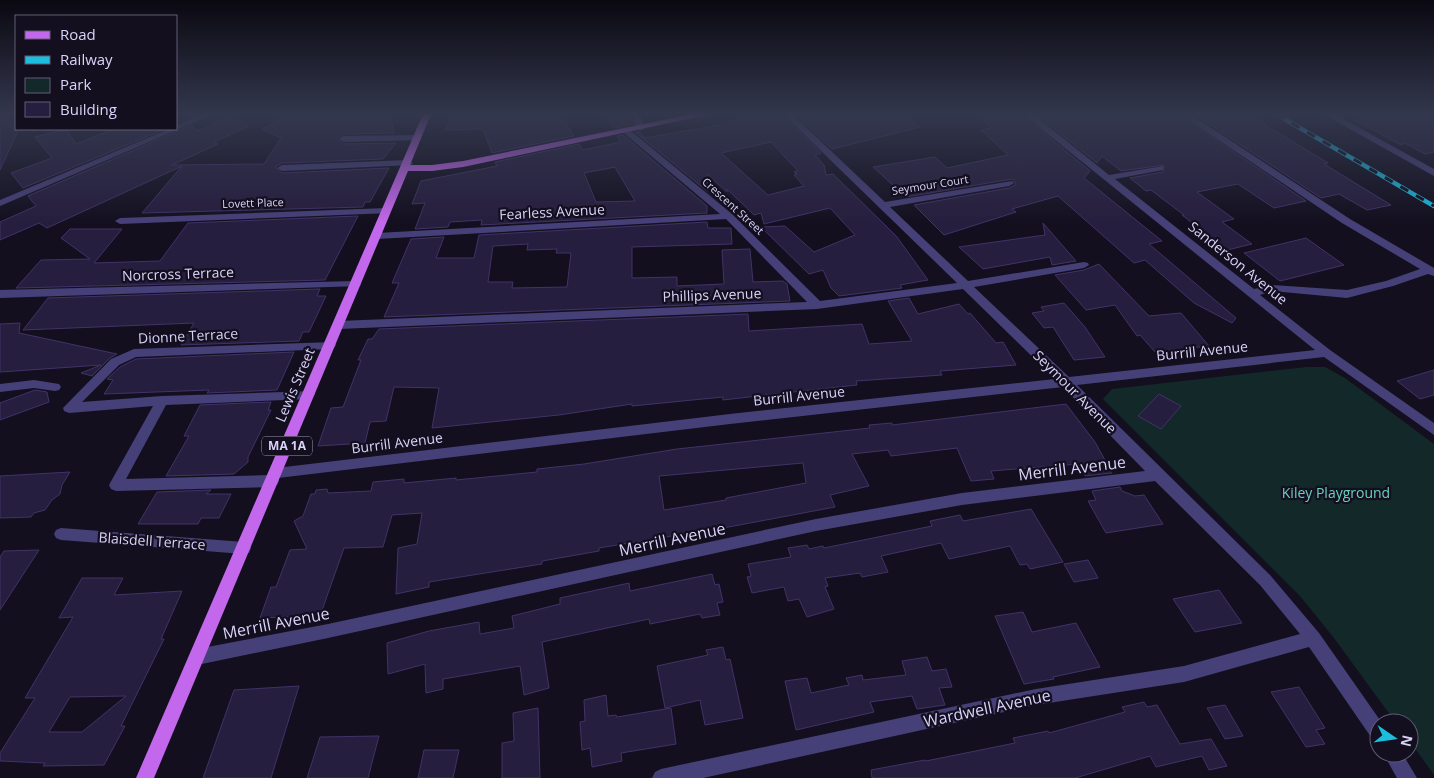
<svg xmlns="http://www.w3.org/2000/svg" width="1434" height="778" viewBox="0 0 1434 778" font-family="'Open Sans',sans-serif">
<rect width="100%" height="100%" fill="#130f1f"/>
<path fill="#132828" d="M1306,367H1325L1345,378L1434,444V775L1409,740V723H1396L1334,638L1300,596L1103,399L1112,389Z"/>
<path fill="#261e3e" stroke="#413367" fill-rule="evenodd" d="M0,114H6L17,133L0,170Z
M291,114H390L394,133L343,134L337,139L343,144L396,143L383,159L282,163L275,167L282,173L389,168L370,202H365L363,207L142,213L182,166L47,228L39,223L0,240V222L36,206L28,196L192,125L198,131L230,117L249,126L214,142L218,144L172,165L264,164L281,138L262,129Z
M452,114H560L574,136L492,153L483,129L445,130Z
M605,114H630L633,124L613,128Z
M765,114H781L821,153L815,155L824,165L826,175L833,174L885,225L897,237L928,280L900,285L902,288L839,296L831,288L823,270L809,274L761,227L785,226L814,252L855,235L830,208L764,224L761,213L754,215L727,189V192L707,174V191L635,132H640L644,138L731,123L730,122ZM771,142L798,171L794,172L797,174L794,175L804,186L768,195L721,153Z
M795,114H904L920,127L832,149Z
M991,114H1021L1090,171L1084,178L1162,241L1149,244L1236,318L1232,323L1194,303L1145,260L1134,263L1058,196L1012,209L1016,212L944,235L914,205L1009,188L1015,185V182L1012,179L906,197L873,167L935,157L947,168L1008,155L981,130L991,128L981,119L993,117Z
M1036,114H1137V119L1160,114H1178L1306,201L1274,208L1238,184L1197,192L1234,219L1222,222L1252,244L1223,251L1202,235L1206,234L1182,215H1184L1151,190L1146,191L1130,178L1163,172L1164,165L1121,171L1102,156L1097,163Z
M1194,114H1238L1247,119L1254,118L1328,163L1324,164L1391,205L1367,210L1339,194L1321,198Z
M1375,114H1434V152L1425,154L1405,143L1401,145L1355,120Z
M66,129L76,144L114,129H165L23,188L11,173L52,158L35,137Z
M623,135L707,206V213L481,225L482,220L450,222L448,227L415,229L425,203L412,204L421,181L497,166L495,162L579,144L583,150L621,142L617,136ZM615,167L635,201L596,202L584,173Z
M358,216L325,280L16,288L41,260L90,259L61,238L70,229H122L94,263L160,261L188,223Z
M707,222L708,228H731L732,244L632,247V278L677,277V286L724,284L722,250L750,249L753,282L783,281L787,284L790,301L384,317L399,283H392L411,239L444,237L436,258H474L479,235ZM528,244L527,250L557,249L556,253H571L567,287L512,288L513,282H488L493,246Z
M1043,223L1076,261L1052,265L1050,257L983,269L959,247L1045,235Z
M1306,238L1344,265L1280,281L1244,253Z
M1099,264L1149,316L1181,313L1209,346L1155,352L1140,335L1137,336L1115,305L1086,310L1055,275L1084,270Z
M320,289L317,296H326L309,332H303L299,341L181,345L194,323L23,330L48,298Z
M909,298L918,314L959,304L968,314L970,313L996,343L1003,342L1016,365L940,371L942,375L856,381L857,385L784,393L723,400V397L632,406V404L559,415L432,428L439,388L394,387L386,421L370,422L365,443L318,446L331,408L343,407L361,360H358L368,339H372L379,329L748,314L749,331L862,324L869,344L912,341L888,301Z
M1064,303L1085,327L1105,357L1074,360L1053,327L1044,328L1032,313L1044,311L1041,307Z
M20,323L19,333L117,354L110,358L92,376L81,373L101,365L0,372V324Z
M294,352L277,390L207,393L209,390L104,394L113,380L107,379L120,367L136,359Z
M1434,370V395L1420,399L1397,381Z
M35,390L47,392L49,402L0,420V403Z
M1159,394L1181,406L1161,429L1138,416Z
M271,402L268,410H271L248,457V462L234,474L166,476L189,436H184L200,405Z
M1066,404L1095,442L1112,473L1085,476L1078,464L991,471L994,479L971,481L957,448L891,456L888,450L852,454L869,486L830,495L835,507L702,532L703,535L672,541V536L599,548V551L542,561V564L429,582V587L396,594L398,548L417,544L422,513L392,515L383,547L344,548L320,616L260,618L271,587H276L290,550L307,549L294,521L303,516L311,494H315L316,490L327,489L328,493L371,491L373,482L404,479V483L456,478V480L537,472V469L584,464L677,449L870,428L869,425L892,423V425ZM803,463L806,483L726,498V500L664,510L659,476Z
M70,472L62,485L60,494L52,500L45,510L34,513L31,517L0,518V476Z
M1120,487L1122,491L1135,496L1144,495L1163,524L1106,533L1088,501L1096,500L1092,491Z
M211,490L206,494H231L219,518H201L198,524H138L157,492Z
M1031,509L1063,562L1030,569L1027,564L1020,565L1010,546L949,559L941,543L881,556L888,572L862,577L860,573L825,578L828,586L825,587L834,609L807,617L799,599L788,601L784,587L752,593L747,577L751,576L748,564L791,557L788,548L807,545L809,549L823,546L824,548L932,526L930,521L960,515L963,521Z
M39,550L0,610V557L4,551Z
M1088,560L1098,578L1074,582L1064,564Z
M712,574L715,585L719,584L723,602L717,603L720,615L702,618L700,614L650,624L649,619L542,642L549,688L524,695L520,666L443,679V689L426,693L425,664L388,674L387,643L429,631L479,622L480,634L514,628L512,616L560,604V598L629,583L630,591Z
M82,578H123L114,595L182,591L161,639H164L121,726H125L104,765L43,766L45,763L0,761V753L35,698H25L73,617L59,618ZM126,696L82,732H49L70,697Z
M1219,590L1242,623L1195,632L1173,599Z
M1023,612L1032,632L1076,623L1100,667L1053,677L1054,679L1024,684L995,616Z
M723,647L726,660L730,659L743,718L705,725L700,700L665,708L657,666L708,655L706,650Z
M927,657L932,671L946,669L952,687L939,688L945,705L917,709L912,696L870,702L874,712L796,730L785,681L807,678L811,693L849,685L846,678L862,675L863,680L906,675L902,661Z
M299,686L271,778H203L234,690Z
M1299,687L1325,728L1316,730L1325,744L1306,747L1271,692Z
M606,695L608,716L616,715L617,717L671,708L676,744L621,753L622,761L592,767L590,748L582,750L580,722L585,721L584,700Z
M1144,702L1147,707L1157,705L1180,744L1211,739L1227,766L1209,770L1202,756L1156,767L1150,756L1075,778H872L871,770L925,760L926,761L1015,743L1013,738L1048,731L1049,733L1125,712L1122,707Z
M1225,705L1243,736L1225,739L1207,708Z
M538,708L540,778H502V743L514,741L513,713Z
M379,736L368,778H307L320,737Z
M424,750H459L453,778H418Z"/>
<g fill="none" stroke-linecap="round" stroke-linejoin="round">
<path fill="#464078" fill-rule="evenodd" d="M202,114H214L0,206V200L169,129H176V126Z
M632,114H640L644,128L643,130H637Z
M783,114H792L885,202L1012,181L1014,183L1009,186L890,207L968,281L1084,262L1088,263L1089,265L1084,268L974,287L1069,377L1315,350L1023,114H1033L1109,175L1163,166V170L1115,179L1254,289L1272,285L1347,290L1386,281L1420,269L1342,223L1180,114H1190L1350,219L1434,268V276L1428,274L1393,286L1347,298L1272,291L1260,295L1330,350L1434,423V435L1324,357L1077,385L1270,575L1319,633L1382,723H1379V743L1373,740L1309,647L1184,682L1036,705L703,778H652L655,772L661,769L1036,689L1184,666L1300,634L1260,585L1155,481L962,505L816,531L328,638L197,665L191,663L189,657L191,651L197,649L328,624L816,519L962,493L1145,471L1063,387L730,424L278,478L279,481L277,485L272,487L116,491L111,489L109,485L153,406L69,413L64,411L63,408L111,359L134,349L334,342L336,345L334,348L330,349L136,357L119,365L82,402L162,396L313,391L315,394L313,397L309,399L166,405L126,479L270,475L269,473L271,469L276,468L730,414L1055,379L963,289L817,309L339,329L333,325L339,321L807,302L726,219L377,239L372,236L377,233L720,214L623,132V128L626,127L732,214L820,301L957,283Z
M1323,114H1334L1434,169V176Z
M418,135L421,136V140L343,142L339,139L343,136Z
M408,160L413,163L411,165L282,171L277,168L282,165Z
M387,208L390,209V213L120,224L115,221L120,218Z
M356,281L361,284L360,286L0,298V290Z
M34,380L59,384L61,387L59,390L55,391L34,388L0,392V384Z
M61,528L244,542L249,543L251,548L249,553L244,554L61,540L56,538L54,534L56,530Z
M1383,753H1402L1417,778H1397Z"/>
<path fill="#c368ec" fill-rule="evenodd" d="M423,114H431L410,165H432L463,161L693,114H711L463,167L432,171H408L154,778H136Z"/>
<defs>
<path id="rail" d="M1276,114L1434,206"/>
</defs>
<use href="#rail" stroke="#1cbddd" stroke-width="4.5"/>
<use href="#rail" stroke="#130f1f" stroke-width="3" stroke-dasharray="9" stroke-linecap="butt"/>
</g>
<linearGradient id="sky" x2="0" y2="1"><stop stop-color="#0a0811"/><stop offset="0.51" stop-color="#33374d"/><stop offset="1" stop-color="#33374d" stop-opacity="0"/></linearGradient>
<rect width="1434" height="223" fill="url(#sky)"/>
<g text-anchor="middle" stroke-width="4.5" stroke-linejoin="round" paint-order="stroke">
<g font-size="11" fill="#dad3f9" stroke="#130f1f">
<text transform="translate(930 185) rotate(-9)" y="4">Seymour Court</text>
<text transform="translate(253 203) rotate(-2)" y="4">Lovett Place</text>
<text transform="translate(733 206) rotate(42)" y="4">Crescent Street</text>
</g>
<rect fill="#130f1f" stroke="#9e98b8" stroke-width="1" x="262" y="436.5" width="50" height="19" rx="4"/>
<g font-size="12" font-weight="bold" fill="#dad3f9">
<text x="287" y="450">MA 1A</text>
</g>
<g font-size="14" fill="#dad3f9" stroke="#130f1f">
<text transform="translate(552 212) rotate(-3)" y="5">Fearless Avenue</text>
<text transform="translate(1238 263) rotate(39)" y="5">Sanderson Avenue</text>
<text transform="translate(178 274) rotate(-2)" y="5">Norcross Terrace</text>
<text transform="translate(712 295) rotate(-2)" y="5">Phillips Avenue</text>
<text transform="translate(188 336) rotate(-3)" y="5">Dionne Terrace</text>
<text transform="translate(1202 351) rotate(-6)" y="5">Burrill Avenue</text>
<text transform="translate(295 385) rotate(-67)" y="5">Lewis Street</text>
<text transform="translate(1075 392) rotate(45)" y="5">Seymour Avenue</text>
<text transform="translate(799 396) rotate(-6)" y="5">Burrill Avenue</text>
<text transform="translate(397 443) rotate(-7)" y="5">Burrill Avenue</text>
<text transform="translate(152 541) rotate(4)" y="5">Blaisdell Terrace</text>
</g>
<g font-size="14" fill="#69d0bd" stroke="#130f1f">
<text x="1336" y="498">Kiley Playground</text>
</g>
<g font-size="16" fill="#dad3f9" stroke="#130f1f">
<text transform="translate(1072 468) rotate(-7)" y="6">Merrill Avenue</text>
<text transform="translate(672 539) rotate(-12)" y="6">Merrill Avenue</text>
<text transform="translate(276 623) rotate(-11)" y="6">Merrill Avenue</text>
<text transform="translate(987 708) rotate(-12)" y="6">Wardwell Avenue</text>
</g>
</g>
<rect x="15" y="15" width="162" height="115" fill="#130f1f" stroke="#635d76"/>
<rect x="25" y="31" width="25" height="8" fill="#c368ec" stroke="#635d76"/>
<text x="60" y="40" font-size="15" fill="#dad3f9">Road</text>
<rect x="25" y="56" width="25" height="8" fill="#1cbddd" stroke="#635d76"/>
<text x="60" y="65" font-size="15" fill="#dad3f9">Railway</text>
<rect x="25" y="78" width="25" height="15" fill="#132828" stroke="#635d76"/>
<text x="60" y="90" font-size="15" fill="#dad3f9">Park</text>
<rect x="25" y="102" width="25" height="15" fill="#261e3e" stroke="#635d76"/>
<text x="60" y="115" font-size="15" fill="#dad3f9">Building</text>
<g transform="translate(1394 738) rotate(103)"><circle r="24" fill="#130f1f" stroke="#635d76"/>
<path d="M0-4L9 19L0 12L-9 19Z" fill="#1cbddd"/>
<text y="-8" font-size="14" font-weight="bold" text-anchor="middle" fill="#dad3f9">N</text>
</g>
</svg>
